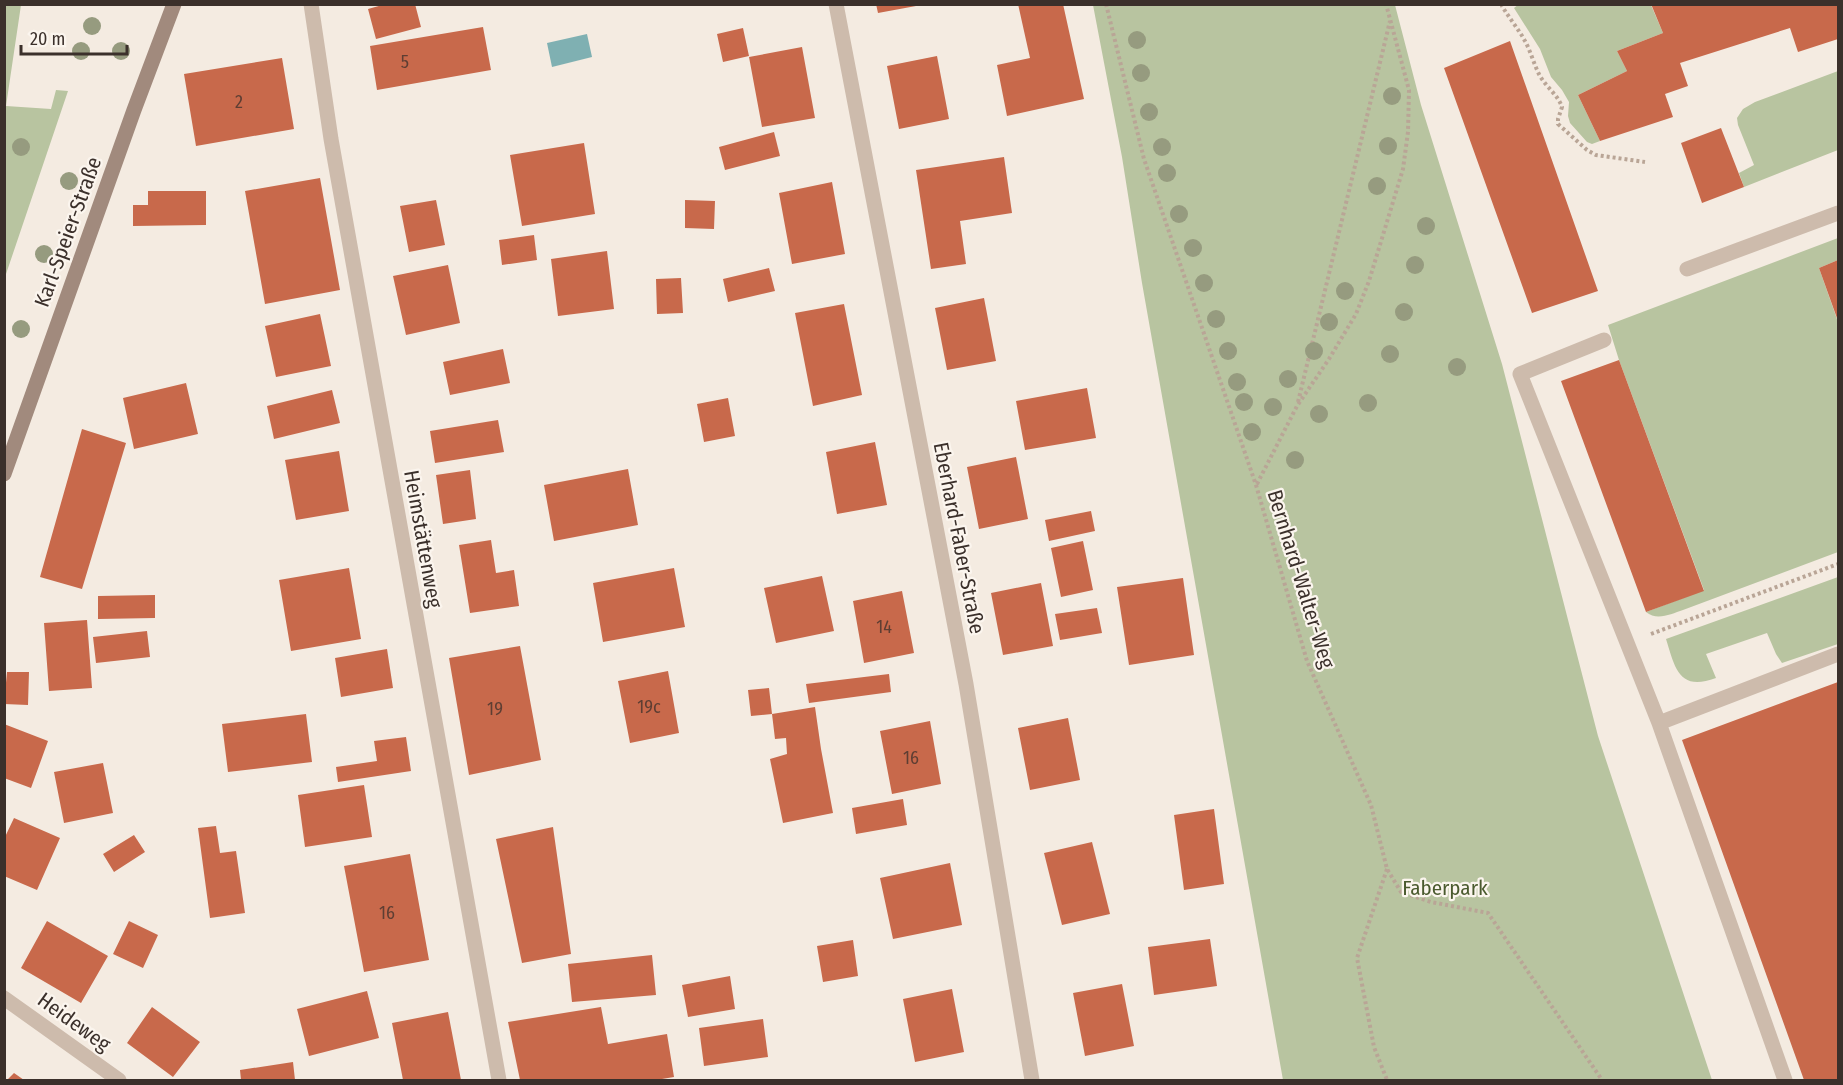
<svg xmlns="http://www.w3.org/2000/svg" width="1843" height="1085" viewBox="0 0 1843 1085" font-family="'Fira Sans Condensed',sans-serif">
<rect width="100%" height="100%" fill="#f4ebe1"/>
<path fill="#b8c4a0" d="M5,4L21,5L6,106L51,109L56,90L68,91L5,277Z
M1519,4L1651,5L1663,33L1617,51L1627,71L1578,95L1600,141L1592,144L1587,142L1570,123L1568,116L1569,102L1562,90L1551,77L1540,49L1514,8Z
M1093,5H1395L1421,105L1502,364L1598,736L1712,1080H1283L1142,283L1122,157Z
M1838,71V150L1744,187L1739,173L1754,165L1738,125L1737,118L1743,109L1755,102Z
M1838,238V260L1819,268L1838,322V552L1683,610C1671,614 1657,621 1646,612L1704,590L1619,360L1608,325Z
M1838,577V644L1782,663L1776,654L1767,633L1706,654L1716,678C1679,692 1675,668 1666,639Z"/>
<path fill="#7fb0b2" d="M587,34L592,57L552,67L547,43Z"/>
<path fill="#c8694b" d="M386,4H415L421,27L376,39L368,9Z
M876,4H915L916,6L878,13Z
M1018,4H1063L1084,99L1007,116L997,65L1030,58Z
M1651,4H1838V39L1798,52L1790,28L1680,63L1688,86L1665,94L1673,117L1600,141L1578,95L1627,71L1617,51L1663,33Z
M483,27L491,70L377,90L370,46Z
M743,28L749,56L723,62L717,34Z
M1510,41L1598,291L1532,313L1444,68Z
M802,47L815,118L762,127L749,57Z
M937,56L949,119L899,129L887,66Z
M282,58L294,129L196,146L184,74Z
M1721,128L1744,187L1702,203L1681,143Z
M774,132L780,156L725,170L719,147Z
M584,143L595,214L522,226L510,155Z
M1004,157L1012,213L960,221L966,264L931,269L916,170Z
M320,178L340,290L265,304L245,191Z
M832,182L845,254L792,264L779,193Z
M148,191H206V225L133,226V205H148Z
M436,200L445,245L409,252L400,206Z
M685,200L715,201L714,229L685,228Z
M534,235L537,260L502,265L499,240Z
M607,251L614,309L558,316L551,259Z
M1838,260V321L1819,268Z
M448,265L460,323L406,335L393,276Z
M769,268L775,291L728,302L723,279Z
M681,278L683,313L657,314L656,279Z
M984,298L996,361L947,370L935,308Z
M844,304L862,395L813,406L795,313Z
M320,314L331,366L276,377L265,326Z
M503,349L510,383L450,395L443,362Z
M1619,360L1704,591L1646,612L1561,381Z
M186,383L198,434L134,449L123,398Z
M1087,388L1096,438L1025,450L1016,401Z
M332,390L340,423L274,439L267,406Z
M728,398L735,436L704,442L697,404Z
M498,420L504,452L435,463L430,431Z
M82,429L126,443L82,589L40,577Z
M875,442L887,505L837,514L826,452Z
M339,451L349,511L296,520L285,460Z
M1016,457L1028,519L979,529L967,467Z
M628,469L638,525L554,541L544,485Z
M470,470L476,519L443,524L436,475Z
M1091,511L1095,531L1049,541L1045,520Z
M491,540L496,573L514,570L519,606L470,613L459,545Z
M1083,541L1093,590L1061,597L1051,548Z
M349,568L361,639L291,651L279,580Z
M674,568L685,627L603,642L593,583Z
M822,576L834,631L776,643L764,588Z
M1183,578L1194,655L1129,665L1117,587Z
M1041,583L1053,646L1003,655L991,593Z
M902,591L914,653L864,663L853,601Z
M155,595V618L98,619V596Z
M1097,608L1102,633L1060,640L1055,614Z
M87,620L92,688L49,691L44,623Z
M147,631L150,657L96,663L93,637Z
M520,646L541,760L469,775L449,658Z
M387,649L393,688L341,697L335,658Z
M668,671L679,733L630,743L618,681Z
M7,672H29L28,705L4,704Z
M889,674L891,692L809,703L806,684Z
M1838,682V1080H1804L1682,740Z
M769,688L772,714L751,716L748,690Z
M815,707L821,749L833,813L783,823L770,759L787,754L786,738L775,739L772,714Z
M306,714L312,762L228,772L222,724Z
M1068,718L1080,780L1030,790L1018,728Z
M930,721L941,784L892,794L880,731Z
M4,724L48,741L31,788L4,778Z
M406,737L411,771L338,782L336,767L377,761L374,741Z
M103,763L113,813L64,823L54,772Z
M364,785L372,837L305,847L298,795Z
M903,799L907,825L856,834L852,808Z
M1214,809L1224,884L1184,890L1174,815Z
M14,818L60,838L37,890L4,876V839Z
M216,826L220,853L236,851L245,913L210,918L198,828Z
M553,827L571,954L522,963L496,839Z
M134,835L145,852L114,872L103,854Z
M1092,842L1110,914L1062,925L1044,853Z
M410,854L429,960L364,972L344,866Z
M950,863L962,925L893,939L880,878Z
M47,921L108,956L81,1003L21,968Z
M129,921L158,935L143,968L113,954Z
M1210,939L1217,986L1154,995L1148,947Z
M853,940L858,976L823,982L817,946Z
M652,955L656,995L572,1002L568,964Z
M730,976L735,1009L688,1017L682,985Z
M1122,984L1134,1046L1085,1056L1073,993Z
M952,989L964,1052L915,1062L903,999Z
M367,991L379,1038L309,1056L297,1009Z
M152,1007L200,1042L173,1077L127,1043Z
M601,1007L608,1044L667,1034L674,1077L656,1080H520L508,1022Z
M448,1012L461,1080H403L392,1023Z
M763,1019L768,1057L704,1066L699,1028Z
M293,1062L295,1080H241L240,1070Z
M14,1073L24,1080H7Z"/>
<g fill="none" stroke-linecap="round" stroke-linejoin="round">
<path stroke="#b9a596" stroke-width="4" stroke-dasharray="3 3" stroke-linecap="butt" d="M1106,4L1144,159L1256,485L1307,661L1371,805L1387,869L1401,892L1431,902L1488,913L1602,1080
M1501,4C1508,17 1518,28 1525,41C1531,52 1534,65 1540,76C1547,88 1558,95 1562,107L1558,119V124L1587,150L1596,155L1645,162
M1298,402L1390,21
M1257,484L1297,406L1329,359L1356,314L1369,281L1403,169L1408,132L1409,90L1386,4
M1651,634L1838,564
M1387,869L1357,958L1374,1047L1387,1080"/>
<path stroke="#cdbbac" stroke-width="15" d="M1604,340L1520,374L1659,723L1838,654
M1659,723L1785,1080"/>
<path stroke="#cdbbac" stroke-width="15" d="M311,4L331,139L499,1080
M836,4L966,684L1032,1080
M1687,269L1838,213
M4,998L119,1080"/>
<path stroke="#a18a7d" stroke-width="15" d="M4,474L134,110L174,4"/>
</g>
<g fill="#969b7f">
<circle cx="92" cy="26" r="9"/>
<circle cx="1137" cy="40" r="9"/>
<circle cx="81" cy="51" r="9"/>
<circle cx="121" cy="51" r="9"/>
<circle cx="1141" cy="73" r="9"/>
<circle cx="1392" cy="96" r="9"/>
<circle cx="1149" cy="112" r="9"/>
<circle cx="1388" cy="146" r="9"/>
<circle cx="21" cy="147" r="9"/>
<circle cx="1162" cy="147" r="9"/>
<circle cx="1167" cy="173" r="9"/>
<circle cx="69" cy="181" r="9"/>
<circle cx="1377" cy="186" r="9"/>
<circle cx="1179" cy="214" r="9"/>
<circle cx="1426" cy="226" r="9"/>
<circle cx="1193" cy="248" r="9"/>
<circle cx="44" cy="254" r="9"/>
<circle cx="1415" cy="265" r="9"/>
<circle cx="1204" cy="283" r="9"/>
<circle cx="1345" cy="291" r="9"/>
<circle cx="1404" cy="312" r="9"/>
<circle cx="1216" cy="319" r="9"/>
<circle cx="1329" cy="322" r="9"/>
<circle cx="21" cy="329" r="9"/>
<circle cx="1228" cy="351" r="9"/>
<circle cx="1314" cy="351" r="9"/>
<circle cx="1390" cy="354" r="9"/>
<circle cx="1457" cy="367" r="9"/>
<circle cx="1288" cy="379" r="9"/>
<circle cx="1237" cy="382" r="9"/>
<circle cx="1244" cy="402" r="9"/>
<circle cx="1368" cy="403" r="9"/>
<circle cx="1273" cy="407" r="9"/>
<circle cx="1319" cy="414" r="9"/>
<circle cx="1252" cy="432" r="9"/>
<circle cx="1295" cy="460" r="9"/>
</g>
<g text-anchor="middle" stroke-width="4.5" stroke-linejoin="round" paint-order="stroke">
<g font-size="18" fill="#5e3e33">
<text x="405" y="68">5</text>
<text x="239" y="108">2</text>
<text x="884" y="633">14</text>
<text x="649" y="713">19c</text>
<text x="495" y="715">19</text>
<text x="911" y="764">16</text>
<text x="387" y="919">16</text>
</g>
<g font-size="21" fill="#3b302b" stroke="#fbf5ee">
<text transform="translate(68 232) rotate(-70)" y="7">Karl-Speier-Straße</text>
<text transform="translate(959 538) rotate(79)" y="7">Eberhard-Faber-Straße</text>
<text transform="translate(423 539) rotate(80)" y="7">Heimstättenweg</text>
<text transform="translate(1301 579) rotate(73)" y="7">Bernhard-Walter-Weg</text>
<text transform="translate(74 1022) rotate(36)" y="7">Heideweg</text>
</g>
<g font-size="21" fill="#4a5a2e" stroke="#fbf5ee">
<text x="1445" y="895">Faberpark</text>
</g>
</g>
<rect width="1843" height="1085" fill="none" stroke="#3b302b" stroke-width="12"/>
<path d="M21 45v9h106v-9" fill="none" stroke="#3b302b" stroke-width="3"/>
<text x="30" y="45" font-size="18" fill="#3b302b" stroke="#fbf5ee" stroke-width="4.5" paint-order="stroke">20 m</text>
</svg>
